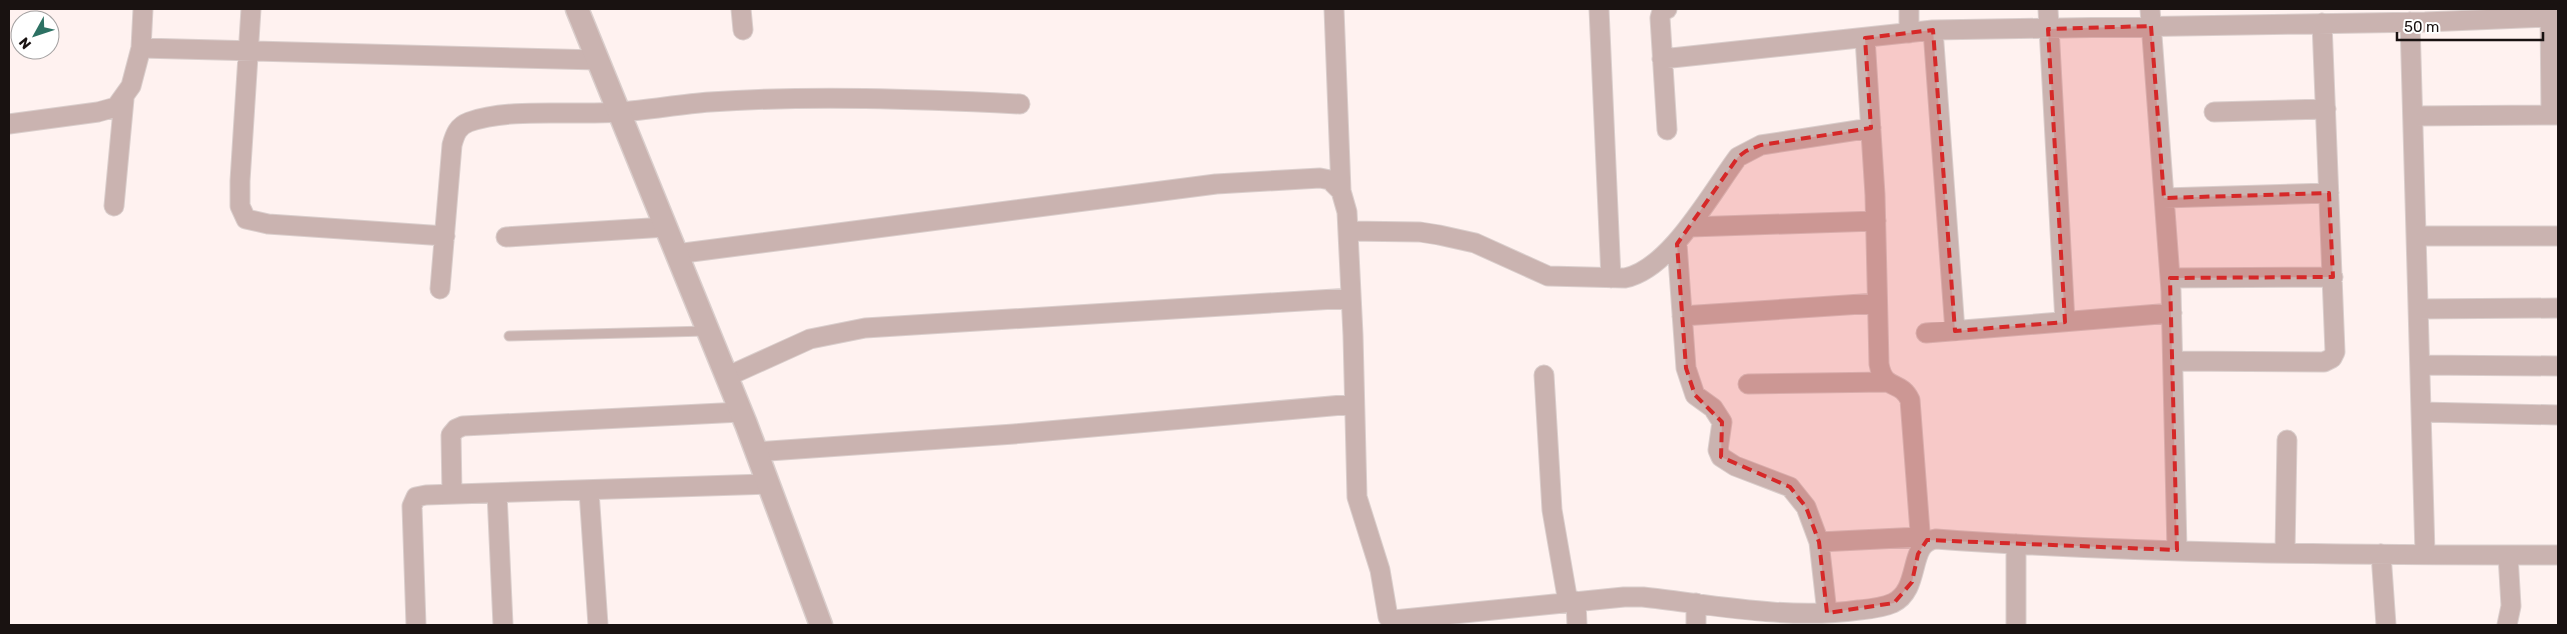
<svg xmlns="http://www.w3.org/2000/svg" width="2567" height="634" viewBox="0 0 2567 634" font-family="Rubik,sans-serif">
<rect width="100%" height="100%" fill="#fff2f0"/>
<g fill="none" stroke-linecap="round" stroke-linejoin="round">
<defs>
<path id="service" d="M509,336L707,331"/>
<path id="minor" d="M251,9L240,181V206L246,219L268,224L445,236
M741,9L743,30
M1334,9L1341,191
M1599,9L1611,278
M2048,9L2065,322
M2150,9L2171,291L2177,550
M2550,9L2551,115
M2410,22L2425,554
M1933,30L1955,331
M1909,33V9
M1865,38L1875,195L1879,364C1884,392 1900,379 1910,400L1921,545
M141,48L598,60
M1662,59L1933,30L2425,22L2551,17
M2214,112L2326,109
M2413,116L2558,115
M9,124L98,112L116,107L131,86L141,48L143,9
M1667,130L1660,18L1662,11L1667,9
M2164,198L2329,193
M114,206L124,99
M1690,227L1876,221
M1348,231L1420,232L1439,235L1475,243L1548,276L1625,278C1670,269 1711,193 1738,157L1761,145L1871,128
M2416,236H2558
M506,237L666,227
M1677,244L1686,368L1695,395L1713,408L1722,422L1718,450L1721,457L1735,466L1790,487L1806,507L1819,542L1827,613
M676,254L1216,184L1320,178L1330,180L1341,191L1347,212L1353,335L1357,497L1380,570L1388,617L1394,620L1624,597H1643C1714,605 1788,620 1859,610C1870,609 1882,608 1893,603C1922,589 1907,542 1936,539C2143,554 2351,555 2558,555
M2170,278L2333,277
M440,289L452,145C455,134 458,126 469,122C511,107 575,116 620,112C650,110 680,104 710,102C813,95 917,99 1020,104
M2418,309L2558,308
M1682,316L1877,303
M1926,333L2172,313
M2173,361L2324,362L2332,358L2335,352L2322,23
M2420,365L2558,366
M1544,375L1552,510L1568,602
M726,377L810,339L865,328L1351,298
M1748,384L1887,382
M2421,412L2558,415
M756,452L1014,434L1354,404
M589,491L598,625
M497,493L503,625
M452,494L451,435L456,429L463,426L741,412
M1819,542L1920,537
M2285,552L2287,440
M2381,554L2386,625
M1576,601L1577,625
M1696,603V625
M416,625L412,506L416,497L426,495L768,484
M2016,625V544
M2507,625L2511,606L2508,555"/>
<path id="tertiary" d="M577,9L746,424L821,625"/>
</defs>
<use href="#service" stroke="#dacecc" stroke-width="11"/>
<use href="#minor" stroke="#dacecc" stroke-width="21"/>
<use href="#tertiary" stroke="#dacecc" stroke-width="25"/>
<use href="#service" stroke="#cab3b0" stroke-width="9"/>
<use href="#minor" stroke="#cab3b0" stroke-width="19"/>
<use href="#tertiary" stroke="#cab3b0" stroke-width="22"/>
</g>
<path fill="#d62828" fill-opacity="0.2" stroke="#d62828" stroke-width="4" stroke-dasharray="10 6" stroke-linejoin="round" d="M2151,26L2164,198L2329,193L2333,277L2170,278L2177,550L1927,540L1918,554L1912,582L1894,603L1827,613L1819,542L1806,507L1790,487L1721,457L1722,422L1695,395L1686,368L1677,244L1738,157L1746,151L1761,145L1871,128L1865,38L1933,30L1955,331L2065,322L2048,29Z"/>
<rect width="2567" height="634" fill="none" stroke="#191211" stroke-width="20"/>
<g transform="translate(35 35) rotate(230)"><circle r="24" fill="#ffffff" stroke="#a3a0a0"/>
<path d="M0-4L9 19L0 12L-9 19Z" fill="#2d7163"/>
<text y="-8" font-size="14" font-weight="bold" text-anchor="middle" fill="#191211">N</text>
</g>
<path d="M2397 32v8h146v-8" fill="none" stroke="#191211" stroke-width="2.5"/>
<text x="2404" y="32" font-size="15" fill="#191211" stroke="#ffffff" stroke-width="4" paint-order="stroke">50 m</text>
</svg>
